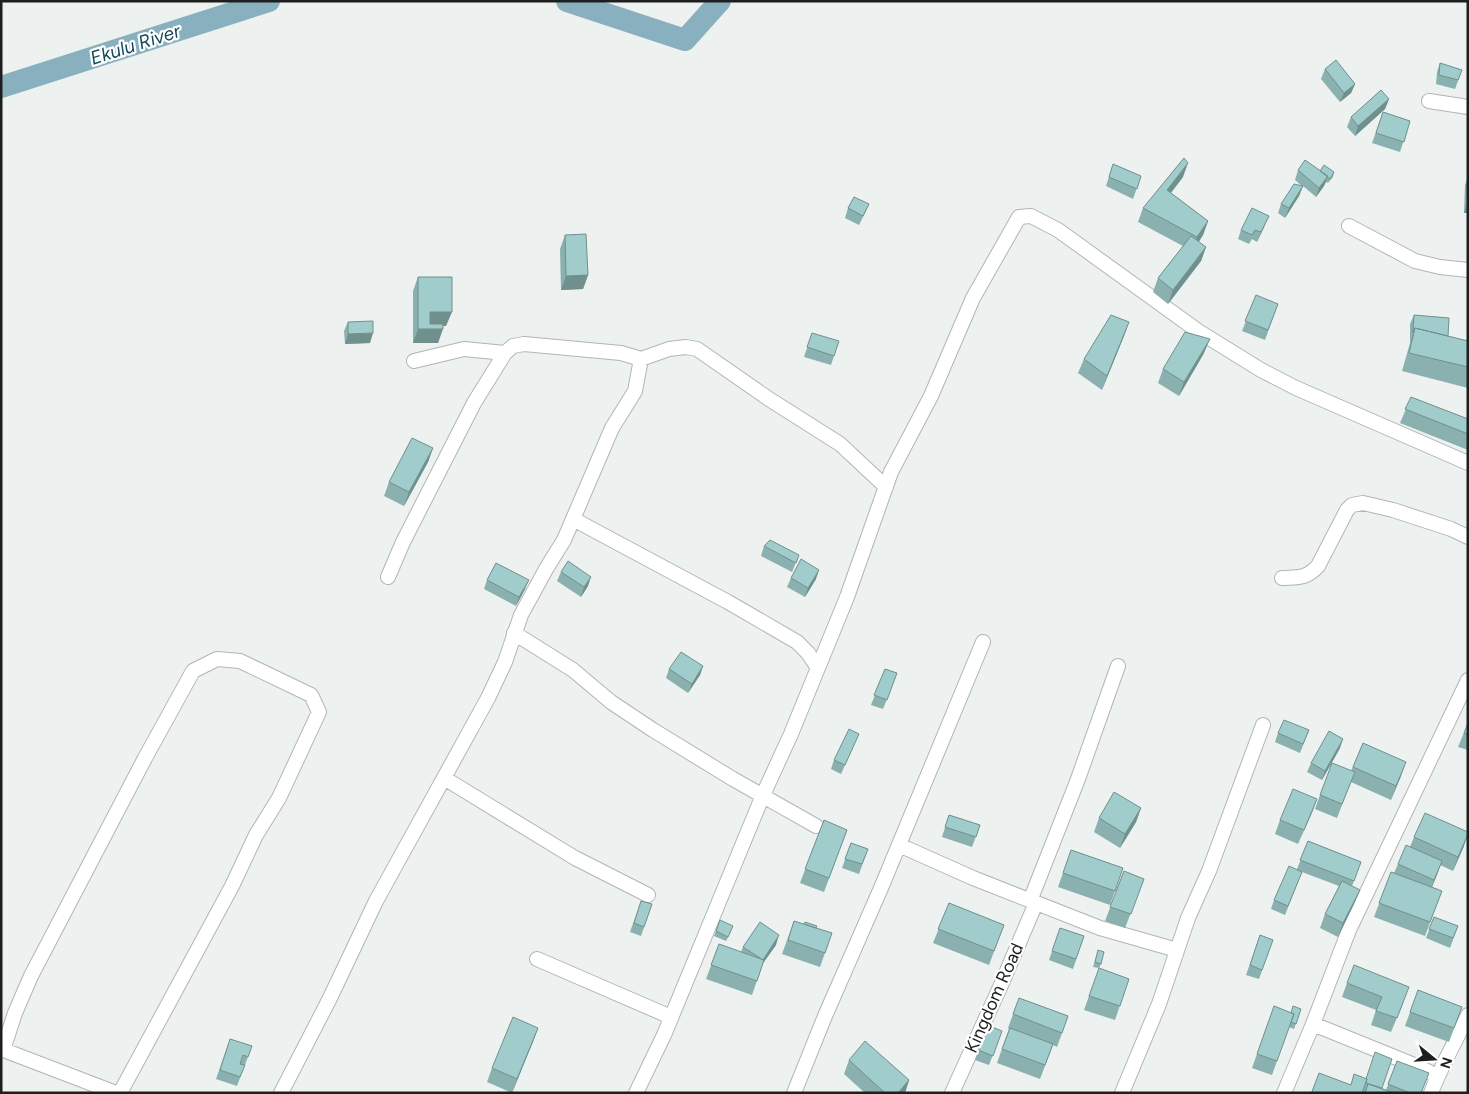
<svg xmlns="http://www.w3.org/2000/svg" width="1469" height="1094" viewBox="0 0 1469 1094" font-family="Figtree,sans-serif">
<rect width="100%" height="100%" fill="#edf1ef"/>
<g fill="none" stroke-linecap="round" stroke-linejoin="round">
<path stroke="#89b0be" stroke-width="22" d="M567,1L685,40L720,1
M1,87L269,1"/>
<defs>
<path id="minor" d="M1429,101L1468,107
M1349,226L1415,261L1440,267L1468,270
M414,361L464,349L505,353
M573,519L728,602L797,642L808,653L818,668
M388,577L403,542L474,403L505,353L513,346L524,344L621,353L641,359L669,349L686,347L697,349L769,399L840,444L886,487
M1282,578C1298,577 1306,579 1318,566L1347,510L1352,505L1363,503L1393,510L1451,529L1468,537
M514,633L573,670L611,702L653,730L733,779L816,826
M444,778L575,858L648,895
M899,845L973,878L1100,928L1177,950
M1030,901L1078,779L1118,666
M537,959L671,1017
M1313,1024L1419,1067L1437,1076
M1,1049L116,1093
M3,1050L15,1013L31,976L145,758L193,671L217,659L240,661L311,695L319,712L279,798L256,835L232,886L120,1093
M281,1093L330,998L376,901L488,698L505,662L521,615L546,569L564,540L612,428L635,391L641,359
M636,1093L664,1035L763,795L791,734L847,597L891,472L931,396L973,298L1019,217L1031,216L1058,230L1198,331L1261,370L1296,388L1468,463
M794,1093L825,1016L881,888L983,642
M952,1093L1001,985L1036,903
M1122,1093L1159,1004L1188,918L1209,871L1263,725
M1284,1093L1313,1024L1349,930L1468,680
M1431,1093C1441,1066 1456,1041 1468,1015"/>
</defs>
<use href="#minor" stroke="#b2b5b4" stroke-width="16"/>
<use href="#minor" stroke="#fff" stroke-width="14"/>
</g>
<path fill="#8ab0af" d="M1440,63L1462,70L1455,89L1436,84L1437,72Z
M1325,69L1355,84L1351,93L1340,102L1321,79Z
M1389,99L1385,109L1355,136L1347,127L1351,117Z
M1383,112L1410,121L1400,152L1372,143Z
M1113,164L1141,176L1133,199L1106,186Z
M1298,170L1334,172L1333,177L1328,183L1326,182L1324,186L1316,197L1303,186L1299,196L1285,218L1278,213L1281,204L1302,186L1295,180Z
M1183,177L1171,193L1208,221L1203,235L1199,242L1206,247L1201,261L1168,304L1153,292L1158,278L1183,246L1138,222L1143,208Z
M1468,177V213H1464L1465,185Z
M869,204L865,213L859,225L845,218L848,208Z
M1265,225L1257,242L1252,239L1249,244L1238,239L1241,230Z
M565,235L588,275L583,289L561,290L560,249Z
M418,277L446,326H443L438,343H413V291Z
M1256,295L1278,304L1265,340L1242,331Z
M1414,315L1448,336L1468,341V388L1402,371L1410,343V324Z
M348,322L370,343L345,344L344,331Z
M1129,322L1124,336L1102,390L1078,373L1084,359Z
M812,333L834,356L831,365L804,357Z
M1204,353L1179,396L1158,383L1163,369Z
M1411,397L1468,419V450L1400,423Z
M433,448L428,462L404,506L384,496L389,482Z
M764,546L799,555L792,572L761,556Z
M561,572L588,586L581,597L557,581Z
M791,578L816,579L805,597L787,587Z
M487,580L525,589L516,606L484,589Z
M703,666L700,675L688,693L666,678L669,669Z
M885,669L897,673L883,709L871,705Z
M1468,723V750L1458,747Z
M1309,730L1300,753L1275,742L1278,733Z
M855,743L841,774L831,769L834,760Z
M1363,743L1401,776L1391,800L1351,782L1337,818L1315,809L1320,795L1351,771Z
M1340,748L1322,780L1307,772L1311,763Z
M1317,799L1298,844L1275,834L1280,820Z
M1141,808L1136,822L1120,848L1094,832L1099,818Z
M949,815L980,825L972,847L942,837Z
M824,820L847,830L824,892L800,883Z
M1414,837L1464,846L1453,871L1440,865L1432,887L1442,891L1425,936L1374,917L1391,872L1394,873L1398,864L1410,847Z
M1308,841L1361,862L1352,886L1360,890L1354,904L1338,937L1320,928L1325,914L1339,886L1302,872L1285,915L1271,909L1274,900L1297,869Z
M851,843L868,849L859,874L842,868Z
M1071,850L1123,868L1110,905L1058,887Z
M1124,871L1144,879L1125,928L1105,921Z
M641,901L652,904L641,936L630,932Z
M949,903L1004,925L989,965L933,943Z
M1434,917L1458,926L1450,948L1426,938Z
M794,921L832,933L820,967L782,954Z
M1060,928L1084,936L1073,969L1049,960Z
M716,931H731L726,941L714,936Z
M1260,935L1273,940L1259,979L1246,975Z
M719,944L741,952L743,947L776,945L763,963L752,995L706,979Z
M1098,950L1101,964L1099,968L1129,979L1115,1020L1084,1010L1099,968L1093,967Z
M1347,983L1404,1001L1391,1032L1371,1025L1376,1010L1342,997Z
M1418,990L1462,1007L1449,1042L1405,1026Z
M1019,998L1068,1016L1057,1047L1053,1045L1040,1079L997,1063L1009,1029L1008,1028Z
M1274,1006L1291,1013L1301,1009L1294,1029L1289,1027L1272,1075L1252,1068Z
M987,1025L1002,1031L989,1065L975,1060Z
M538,1028L512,1093L487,1082L492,1068Z
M230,1039L252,1046L237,1086L216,1079Z
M849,1060L909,1080L905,1093H865L844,1074Z
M1397,1061L1421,1093H1365L1362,1092V1093H1311L1319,1073L1351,1085L1354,1074L1386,1090Z"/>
<path fill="#70908e" d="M1355,84L1351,93L1340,102L1344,93Z
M1389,99L1385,109L1355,136L1358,126Z
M1188,163L1183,177L1162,204L1167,190Z
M1328,176L1324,186L1316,197L1319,188Z
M1303,186L1299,196L1285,218L1289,208Z
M1467,204L1468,213H1464Z
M1269,216L1265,225L1257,242L1261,232Z
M1208,221L1203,235L1192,251L1197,237Z
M1206,247L1201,261L1168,304L1173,290Z
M588,275L583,289L561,290L566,276Z
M430,312H452L446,326H425Z
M1129,322L1124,336L1102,390L1107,376Z
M418,329H443L438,343H413Z
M373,333L370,343L345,344L348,334Z
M1210,339L1204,353L1179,396L1184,382Z
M433,448L428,462L404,506L409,492Z
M819,570L816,579L805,597L808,588Z
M591,577L588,586L581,597L584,587Z
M529,580L525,589L516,606L519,597Z
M703,666L700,675L688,693L692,684Z
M1343,739L1340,748L1322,780L1325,771Z
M1406,762L1401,776L1391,800L1396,786Z
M1317,799L1312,813L1298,844L1304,830Z
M1141,808L1136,822L1120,848L1125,834Z
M1468,834L1464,846L1453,871L1458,857Z
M1442,861L1437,875L1429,894L1434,880Z
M1360,890L1354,904L1338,937L1343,923Z
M779,935L776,945L759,969L763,960Z
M538,1028L533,1042L512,1093L517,1079Z
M909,1080L905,1093H898Z"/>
<path fill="#a0cdcb" stroke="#70908e" d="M1336,60L1355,84L1344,93L1325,69Z
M1440,63L1462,70L1458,80L1439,75Z
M1381,90L1389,99L1358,126L1351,117Z
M1383,112L1410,121L1404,142L1376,133Z
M1184,158L1188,163L1167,190L1208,221L1197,237L1143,208Z
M1305,160L1328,176L1319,188L1298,170Z
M1113,164L1141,176L1137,189L1109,177Z
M1324,165L1334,172L1330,179L1320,171Z
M1294,184L1303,186L1289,208L1281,204Z
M854,197L869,204L863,216L848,208Z
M1252,208L1269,216L1261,232L1255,230L1252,235L1241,230Z
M586,234L588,275L566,276L565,235Z
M1191,236L1206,247L1173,290L1158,278Z
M418,277H452V312H430V324H443V329H418Z
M1256,295L1278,304L1268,330L1245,321Z
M1111,315L1129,322L1107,376L1084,359Z
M1414,315L1449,318L1448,336L1415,328L1413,333Z
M373,321V333L348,334V322Z
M1415,328L1468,341V367L1409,353Z
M1185,332L1210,339L1184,382L1163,369Z
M812,333L839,341L834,356L807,347Z
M1411,397L1468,419V434L1405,409Z
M412,438L433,448L409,492L389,482Z
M770,540L799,555L796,563L764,546Z
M801,559L819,570L808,588L791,578Z
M568,561L591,577L584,587L561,572Z
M496,563L529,580L519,597L487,580Z
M681,652L703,666L692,684L669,669Z
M885,669L897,673L887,700L874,695Z
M1284,720L1309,730L1303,744L1278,733Z
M1468,723V734L1464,733Z
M849,729L859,734L845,765L834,760Z
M1329,731L1343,739L1325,771L1311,763Z
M1363,743L1406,762L1396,786L1353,767Z
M1332,763L1355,772L1342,804L1320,795Z
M1293,789L1317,799L1304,830L1280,820Z
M1114,792L1141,808L1125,834L1099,818Z
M1425,813L1468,832V834L1458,857L1414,837Z
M949,815L980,825L976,837L945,827Z
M824,820L847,830L829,878L805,869Z
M1308,841L1361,862L1354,881L1300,860Z
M851,843L868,849L862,864L845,859Z
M1406,845L1442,861L1434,880L1398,864Z
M1071,850L1123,868L1115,891L1063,873Z
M1289,866L1302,872L1288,906L1274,900Z
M1124,871L1144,879L1131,914L1110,907Z
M1391,872L1442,891L1430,922L1379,903Z
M1342,881L1360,890L1343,923L1325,914Z
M641,901L652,904L644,927L634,923Z
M949,903L1004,925L994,951L938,929Z
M1434,917L1458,926L1453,938L1429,929Z
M720,920L733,926L728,937L716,931Z
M794,921L832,933L825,953L788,940Z
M760,922L779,935L763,960L743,947Z
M805,922L817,926L816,928L804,924Z
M1060,928L1084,936L1076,959L1052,951Z
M1260,935L1273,940L1262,970L1250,965Z
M719,944L764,960L757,981L711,965Z
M1098,950L1104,952L1101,964L1095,962Z
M1354,965L1409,987L1397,1018L1376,1011L1382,997L1347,983Z
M1099,968L1129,979L1120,1006L1089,996Z
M1418,990L1462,1007L1454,1028L1410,1012Z
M1019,998L1068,1016L1062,1033L1013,1014Z
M1274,1006L1294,1014L1277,1061L1257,1054Z
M1293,1006L1301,1009L1296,1024L1291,1022L1294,1014L1291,1013Z
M513,1017L538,1028L517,1079L492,1068Z
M987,1025L1002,1031L993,1056L978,1050Z
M1010,1028L1053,1044L1045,1065L1002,1049Z
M230,1039L252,1046L248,1057L243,1055L240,1064L245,1065L240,1077L220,1070Z
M865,1041L909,1080L898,1093H885L849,1060Z
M1375,1052L1392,1059L1382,1088L1366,1083L1367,1079H1366Z
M1397,1061L1429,1073L1421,1093H1410L1388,1084Z
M1319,1073L1351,1085L1354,1074L1367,1079L1362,1093H1313L1312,1092Z
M1368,1084L1394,1093H1365Z"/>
<g text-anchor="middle" stroke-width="4.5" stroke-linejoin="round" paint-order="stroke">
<g font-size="18" fill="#1d1f1e" stroke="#fff">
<text transform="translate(994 998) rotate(-66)" y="6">Kingdom Road</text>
</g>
<g font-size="19" font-style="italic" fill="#134a5a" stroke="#fff">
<text transform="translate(135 44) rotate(-18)" y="7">Ekulu River</text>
</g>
</g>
<rect width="1469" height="1094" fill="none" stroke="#1d1f1e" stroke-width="5"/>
<g transform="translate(1434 1059) rotate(108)" stroke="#ffffff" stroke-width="4" paint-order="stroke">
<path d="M0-4L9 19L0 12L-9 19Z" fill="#1d1f1e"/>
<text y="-8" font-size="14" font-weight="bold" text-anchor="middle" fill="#1d1f1e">N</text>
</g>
</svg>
